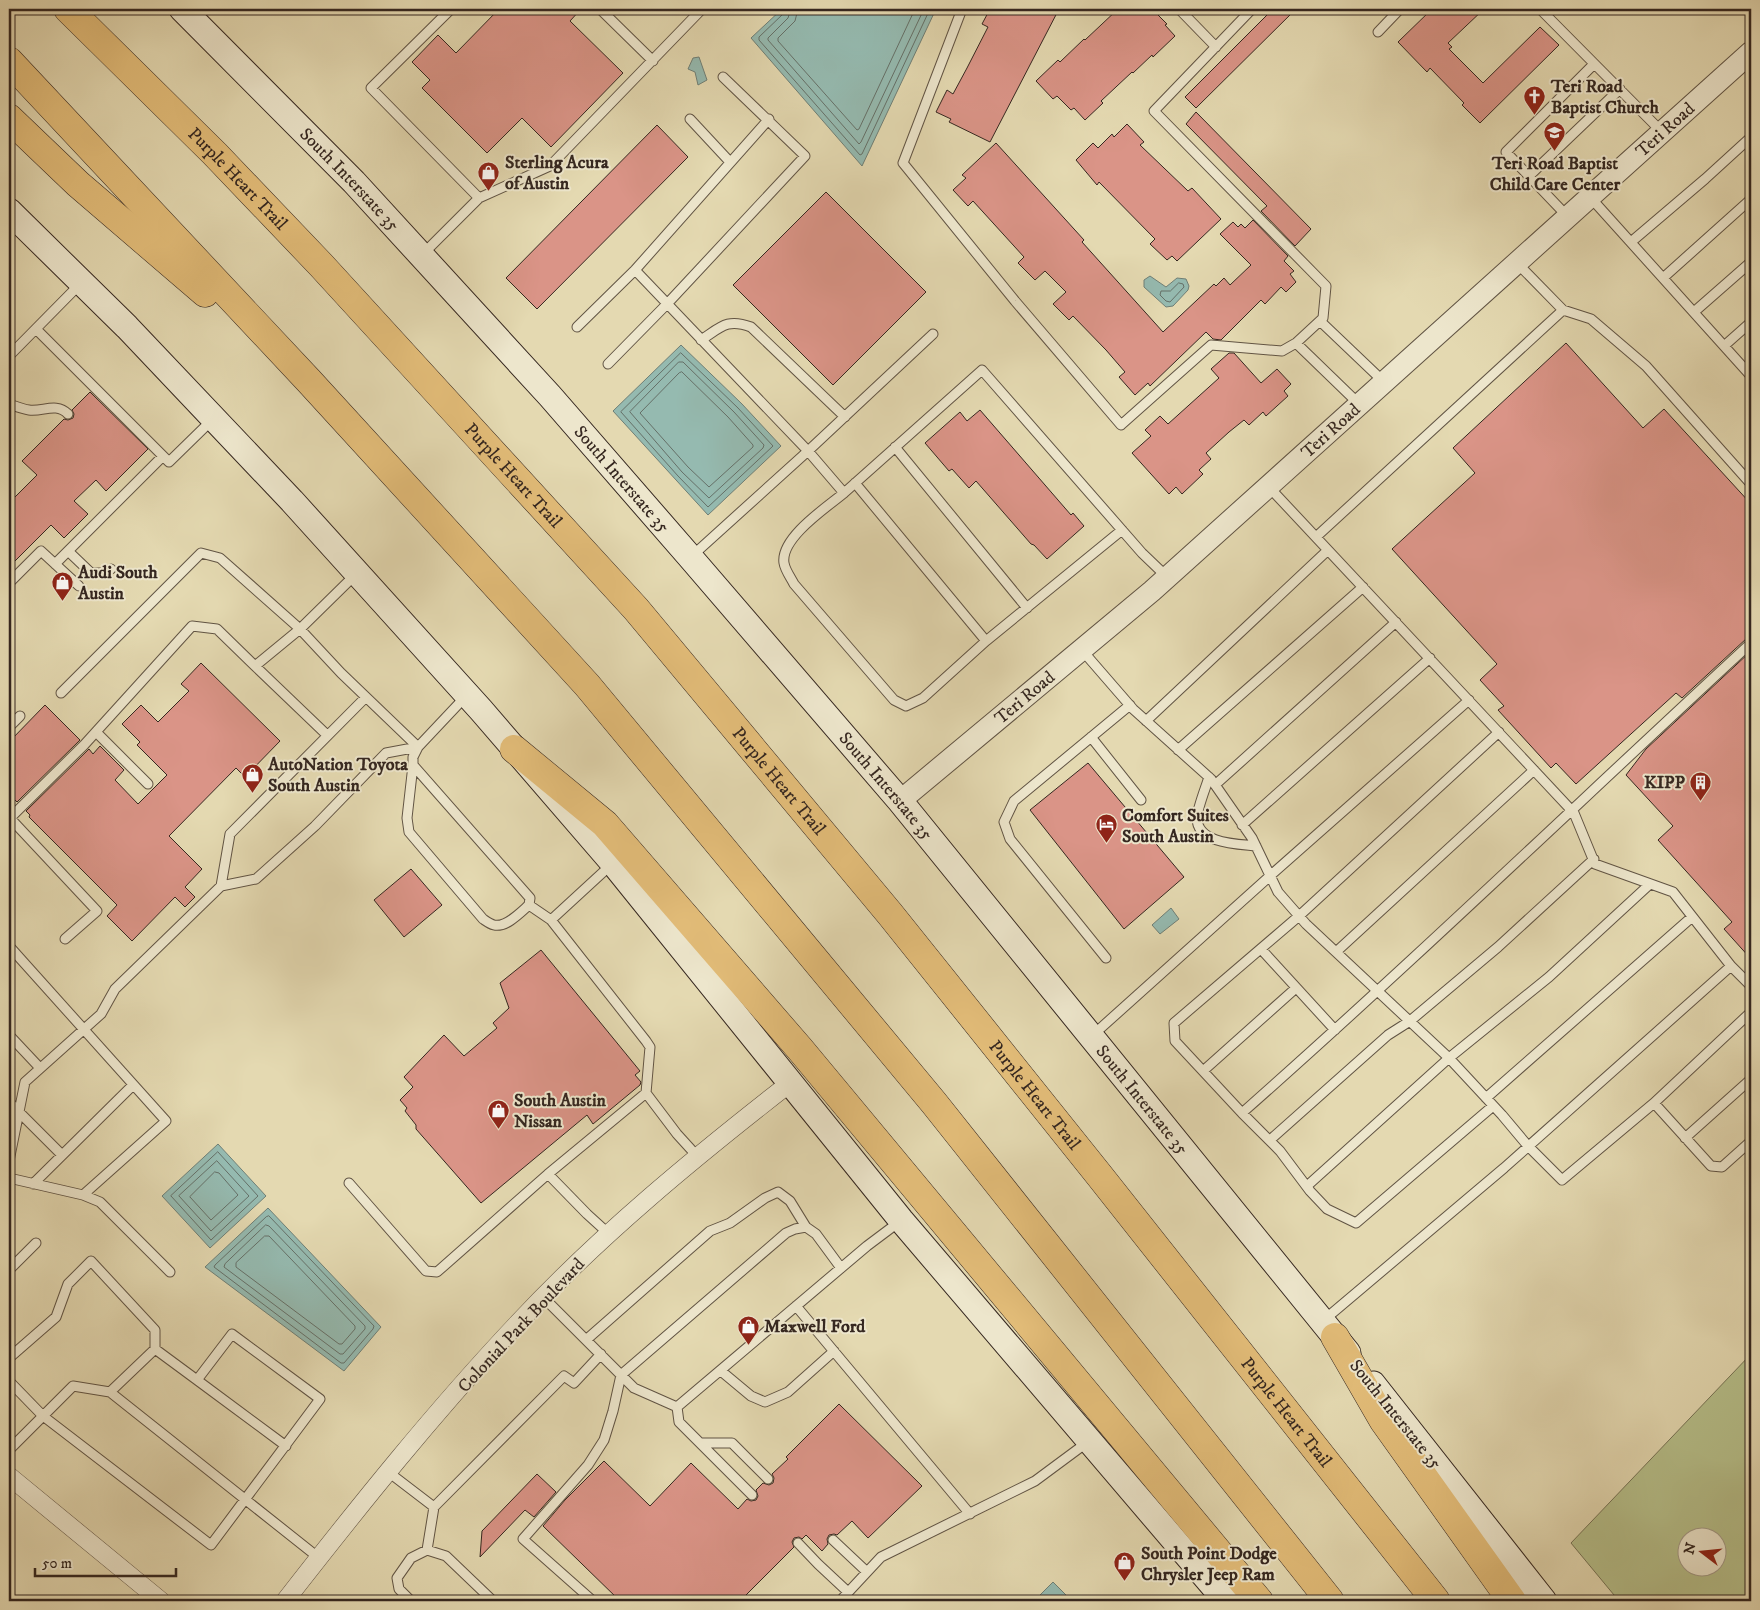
<svg xmlns="http://www.w3.org/2000/svg" width="1760" height="1610" viewBox="0 0 1760 1610" font-family="'IM FELL DW Pica',serif">
<rect width="100%" height="100%" fill="#e4d9b1"/>
<filter id="stains"><feTurbulence type="fractalNoise" baseFrequency=".004" numOctaves="4"/><feColorMatrix values="0 0 0 0 .2 0 0 0 0 .09 0 0 0 0 .02 0 0 0 .5 -.17"/></filter>
<radialGradient id="worn" r=".72"><stop offset=".6" stop-color="#630" stop-opacity="0"/><stop offset="1" stop-color="#630" stop-opacity=".3"/></radialGradient>
<path fill="#b6bf8a" stroke="#767355" fill-rule="evenodd" d="M1751,1354V1601H1619L1571,1543ZM1688,1538H1718V1568H1688Z"/>
<path fill="#95bab0" stroke="#6f7f76" d="M782,9H936L862,166L751,38Z
M699,57L707,80L698,85L695,72L688,69L693,58Z
M1150,276L1166,287L1177,278L1186,279L1189,286L1188,290L1173,306L1166,307L1144,287V280Z
M681,345L742,404L781,446L708,515L613,411Z
M1171,908L1179,919L1160,934L1152,925Z
M218,1144L266,1196L210,1248L162,1196Z
M268,1208L381,1327L344,1371L205,1267Z
M1053,1582L1072,1601H1034Z"/>
<g fill="none" stroke-linecap="round" stroke-linejoin="round">
<path stroke="#657068" stroke-width="1" d="M785,9L783,14L759,37V40L860,155L862,154L930,9
M791,9L788,18L768,38V40L859,144L861,142L924,9
M798,9L795,21L778,38V41L857,130L859,129L915,9
M1179,283L1183,284L1184,287L1170,302L1166,301L1160,295L1161,291H1170Z
M681,353L738,408L773,446L708,507L678,476L621,412Z
M679,362H683L734,412L764,445L763,448L709,498L682,472L630,412Z
M682,372L728,417L753,445V447L709,487L688,467L640,413L679,373Z
M218,1152L258,1196L211,1240L171,1196Z
M217,1161L249,1196L211,1231L179,1196Z
M215,1172L219,1173L238,1195L211,1220L190,1197Z
M269,1216L374,1326L373,1329L344,1363H341L214,1267L215,1265L266,1217Z
M266,1225L269,1226L365,1326V1329L343,1354H340L224,1267L225,1264Z
M265,1236H269L355,1326V1329L342,1344H339L236,1267V1263Z"/>
</g>
<path fill="#da9487" stroke="#352720" d="M499,9H581L570,21L623,73L551,147L522,118L487,153L422,88L430,80L412,62L438,35L456,53Z
M990,9H1059L990,142L949,122L951,119L936,112L947,90L953,94L967,68L988,27L982,24Z
M1118,9H1152L1167,24L1165,25L1175,36L1153,57L1152,55L1133,73L1132,72L1101,101L1103,103L1085,120L1074,108L1071,110L1057,96L1053,99L1036,81L1058,60L1060,62L1084,39L1085,40Z
M1273,9H1296L1196,108L1185,97Z
M1432,9H1484L1448,43L1452,47L1449,49L1483,83L1540,27L1559,45L1480,123L1462,105L1464,103L1430,68L1427,72L1398,42Z
M1196,112L1311,229L1295,246L1261,211L1267,206L1186,124Z
M1127,124L1144,142L1140,145L1188,191L1192,188L1221,219L1177,261L1172,256L1167,260L1150,244L1155,239L1099,182L1097,185L1076,160L1093,143L1098,148L1112,134L1114,137Z
M657,125L688,157L537,309L506,278Z
M996,143L1084,240L1082,242L1163,332L1214,284L1216,286L1224,278L1230,285L1251,265L1220,234L1233,222L1238,227L1241,224L1245,228L1253,220L1288,256L1284,261L1294,271L1290,274L1296,282L1286,292L1281,287L1265,304L1261,300L1221,340L1213,339L1206,332L1150,386L1148,383L1135,395L1119,377L1125,372L1106,350L1073,316L1069,320L1053,304L1066,292L1045,271L1035,280L1018,263L1024,257L973,201L968,206L953,190L966,178L962,175Z
M826,192L926,292L833,385L733,285Z
M1566,343L1643,428L1664,409L1751,504V637L1747,638L1682,698L1676,693L1576,784L1556,763L1551,768L1498,710L1504,706L1480,680L1497,664L1392,549L1475,473L1453,448Z
M1229,353H1234L1261,383L1277,369L1291,384L1284,391L1288,396L1266,416L1263,412L1249,425L1244,420L1229,432L1206,453L1211,459L1199,470L1203,474L1182,494L1176,487L1169,494L1132,453L1151,436L1145,430L1160,416L1168,424L1219,378L1211,369Z
M90,392L148,449L106,491L96,480L74,501L88,514L64,538L51,525L9,567V503L37,475L22,461L64,419L68,420L73,418L74,414L72,410Z
M980,410L1071,515L1073,513L1084,526L1047,559L1034,545L1031,544L976,481L969,488L952,469L949,471L925,443L960,412L967,421Z
M1751,651V959L1724,929L1732,922L1658,840L1673,826L1626,775L1646,749Z
M201,663L280,741L245,777L236,768L169,836L202,869L185,887L195,897L185,907L175,897L132,941L107,916L117,905L29,817L30,815L26,811L89,749L93,754L100,746L124,770L115,780L138,804L167,775L137,745L140,742L122,724L141,705L158,722L189,691L181,684Z
M45,705L80,740L17,802L9,794V742Z
M1088,763L1184,877L1124,929L1030,810Z
M411,869L442,905L404,937L374,900Z
M541,950L640,1071L635,1075L641,1082L640,1085L593,1124L587,1115L481,1203L416,1129V1125L405,1111L407,1108L400,1100L413,1087L404,1077L444,1035L464,1056L497,1028L493,1023L509,1008L500,983Z
M839,1404L922,1486L868,1538L852,1521L837,1535L834,1534L829,1535L827,1539L828,1544L822,1551L806,1535L802,1539L799,1537L794,1538L792,1542L794,1547L740,1601H620L543,1526L565,1500L604,1461L650,1506L691,1463L738,1509L747,1499L751,1501L756,1500L758,1496L756,1490L763,1483L769,1485L773,1483L774,1478L772,1474L788,1459L786,1457Z
M537,1474L556,1492L534,1517L525,1510L480,1557L482,1531Z"/>
<g fill="none" stroke-linecap="round" stroke-linejoin="round">
<defs>
<path id="service" d="M451,9L371,88L479,198
M600,9L653,61
M962,9L903,163L1015,301L1121,425L1211,345L1282,351L1296,343L1323,318L1326,286L1154,111L1252,9
M1179,9L1216,47
M1540,9L1662,132
M1378,32L1400,9
M690,119L730,162
M1529,176L1620,89
M1590,197L1751,376
M1568,217L1506,152L1594,64
M1631,242L1705,179L1751,137
M422,255L479,198L550,166L702,9
M635,270L808,451L692,556
M1663,278L1751,199
M1563,310L1591,319L1646,366L1751,484
M1694,312L1751,262
M1320,321L1384,382
M577,327L635,270L769,119
M36,329L169,462L212,420
M933,334L808,451L844,493L982,370L1142,553L1167,577
M701,340C721,327 727,318 751,327L845,417
M1296,343L1359,404
M1724,346L1751,322
M9,356L81,283
M608,364L667,304L805,156L723,77
M9,404C15,406 22,409 29,410C43,412 56,402 68,414
M895,447L1027,608
M855,483L986,641L1122,530
M1268,486L1574,813L1595,864L1673,892L1731,966L1504,1168L1324,1320
M844,493C827,507 780,538 784,563C785,570 791,578 794,584L894,700L906,706L923,698L986,641
M1316,537L1563,310L1517,263
M68,551L91,573H101L111,569
M55,564L163,456
M9,583L41,551L79,586
M1081,649L1133,709L1211,779L1252,838L1278,892L1306,924L1449,1058L1502,1115L1528,1146L1562,1180L1654,1103L1711,1166L1722,1167L1751,1141
M255,666L327,735
M61,693L201,553L220,558L300,629L341,673L418,747
M1146,721L1328,550
M9,727L20,716
M96,732L148,784
M1091,737L1141,800
M1178,750L1363,587
M413,765L407,818L409,832L483,919C486,921 490,924 494,925C506,928 521,912 529,905L530,898L413,765V757L418,747L467,695
M1209,777C1206,787 1197,809 1197,818C1197,844 1238,844 1256,846
M1215,785L1396,622
M9,817L97,911L65,939
M9,819L84,745L192,626L217,629L255,666L300,629L355,575
M1242,825L1430,658
M613,863L551,920L646,1041L650,1047L646,1093L677,1134L697,1156
M221,886L230,834L366,697
M529,905L551,920
M9,946L166,1121L83,1195L9,1178
M1261,949L1335,1030
M1336,952L1534,770
M1106,958L1010,839L1004,822L1014,801L1130,705
M1731,966L1751,986
M9,1035L40,1068
M1093,1035L1271,875L1469,700
M1203,1071L1296,988
M1486,1098L1692,917
M9,1102L62,1155
M1654,1103L1751,1012
M1493,1106L1356,1223L1327,1209L1310,1191L1280,1151L1242,1113L1175,1041L1174,1023L1299,916L1499,732
M1242,1113C1415,960 1582,799 1751,643
M1685,1138L1751,1079
M1270,1140L1388,1035L1410,1021L1498,947L1594,859
M9,1161L25,1082L101,1014L115,989L221,886L256,879L315,826L386,753L418,747
M548,1174L646,1093
M349,1183L426,1271L437,1272L548,1174L587,1214L609,1234
M33,1184L133,1085
M1307,1186L1449,1058L1549,977L1650,884
M83,1195L100,1202L170,1272
M9,1270L36,1243
M544,1298L634,1388L677,1407L867,1246L899,1222
M796,1306L970,1514
M586,1340L710,1231L730,1223L765,1198L778,1192L790,1201L806,1227
M9,1358L56,1317L68,1284L91,1261L155,1330V1349
M721,1371L751,1396L765,1402L788,1392L834,1351
M197,1380L286,1446
M9,1381L43,1416L211,1545L320,1399L232,1334L197,1380L155,1349L110,1392
M677,1407L679,1422L752,1495
M701,1443H732L768,1479
M9,1450L73,1386L110,1392L319,1558
M387,1471L434,1507L564,1376L574,1383L601,1354
M833,1540L867,1572
M798,1543L818,1564L848,1592
M427,1550L434,1507
M411,1601L399,1589L397,1578L411,1558L427,1550L446,1556L493,1601
M593,1601L523,1539L588,1465L604,1440L613,1411L621,1375L786,1233L795,1229L806,1227L816,1234L841,1268
M840,1601L881,1557L1035,1481L1089,1441"/>
<path id="minor" d="M9,1476L161,1601
M285,1601C359,1506 435,1411 518,1323C600,1235 695,1157 790,1083"/>
<g id="tertiary">
<path id="s1" d="M900,801L1152,591L1751,52"/>
</g>
<g id="secondary">
<path id="s2" d="M182,9L354,182L550,396L690,557L900,801L1348,1353"/>
<path d="M9,211L127,327L292,501L481,710L613,863L901,1220L1226,1601"/>
<path d="M1373,1384L1544,1601"/>
</g>
<g id="motorway">
<path id="s3" d="M68,9L215,154L321,265L636,609L890,914L1099,1175L1436,1601"/>
<path d="M9,61L309,381L587,685L934,1103L1330,1601"/>
<path d="M9,118L78,184L205,293"/>
<path d="M514,749L605,824L800,1049L1259,1601"/>
<path d="M1335,1337L1383,1420L1512,1601"/>
</g>
</defs>
<use href="#service" stroke="#615444" stroke-width="11"/>
<use href="#minor" stroke="#615444" stroke-width="19"/>
<use href="#tertiary" stroke="#615444" stroke-width="23"/>
<use href="#secondary" stroke="#352720" stroke-width="27"/>
<use href="#motorway" stroke="#352720" stroke-width="29"/>
<use href="#service" stroke="#ede6cc" stroke-width="9"/>
<use href="#minor" stroke="#ede6cc" stroke-width="18"/>
<use href="#tertiary" stroke="#ede6cc" stroke-width="21"/>
<use href="#secondary" stroke="#ede6cc" stroke-width="25"/>
<use href="#motorway" stroke="#e2bc78" stroke-width="28"/>
</g>
<defs>
<symbol id="church-pin" viewBox="-11 -11 22 30"><path d="M0 17L-7.5 6A9.5 9.5 0 1 1 7.5 6Z" fill="#8f2418" stroke="#ede6cc"/><path d="M-1.2-6h2.4v3.5h3.3v2.4h-3.3V6h-2.4V-.1h-3.3v-2.4h3.3Z" fill="#fff"/></symbol>
<symbol id="school-pin" viewBox="-11 -11 22 30"><path d="M0 17L-7.5 6A9.5 9.5 0 1 1 7.5 6Z" fill="#8f2418" stroke="#ede6cc"/><path d="M0-5L7-2L0 1L-7-2ZM-4 1L0 2.5L4 1V4Q0 6-4 4Z" fill="#fff"/></symbol>
<symbol id="shop-pin" viewBox="-11 -11 22 30"><path d="M0 17L-7.5 6A9.5 9.5 0 1 1 7.5 6Z" fill="#8f2418" stroke="#ede6cc"/><path d="M-5-2.5h2.3a2.7 3.5 0 0 1 5.4 0H5L5.5 6h-11ZM-1.5-2.5h3a1.5 2.3 0 0 0-3 0Z" fill="#fff"/></symbol>
<symbol id="building-pin" viewBox="-11 -11 22 30"><path d="M0 17L-7.5 6A9.5 9.5 0 1 1 7.5 6Z" fill="#8f2418" stroke="#ede6cc"/><path d="M-4-6H4V6H1V3H-1V6H-4ZM-2.5-4.3h1.7v1.8h-1.7ZM.8-4.3h1.7v1.8H.8ZM-2.5-1h1.7V.8h-1.7ZM.8-1h1.7V.8H.8Z" fill="#fff"/></symbol>
<symbol id="hotel-pin" viewBox="-11 -11 22 30"><path d="M0 17L-7.5 6A9.5 9.5 0 1 1 7.5 6Z" fill="#8f2418" stroke="#ede6cc"/><path d="M-6-4.5h1.5V1H6V5H4.5V3h-9V5H-6ZM-4 0a1.8 1.8 0 1 1 3.6 0ZM.5 0V-2.5h3Q6-2.5 6 0Z" fill="#fff"/></symbol>
</defs>
<g fill-rule="evenodd">
<use href="#church-pin" x="1522" y="84" width="25" height="34"/>
<use href="#school-pin" x="1542" y="120" width="25" height="34"/>
<use href="#shop-pin" x="476" y="160" width="25" height="34"/>
<use href="#shop-pin" x="50" y="570" width="25" height="34"/>
<use href="#shop-pin" x="240" y="762" width="25" height="34"/>
<use href="#building-pin" x="1688" y="770" width="25" height="34"/>
<use href="#hotel-pin" x="1094" y="812" width="25" height="34"/>
<use href="#shop-pin" x="486" y="1098" width="25" height="34"/>
<use href="#shop-pin" x="736" y="1314" width="25" height="34"/>
<use href="#shop-pin" x="1112" y="1550" width="25" height="34"/>
</g>
<g text-anchor="middle" stroke-width="4" stroke-linejoin="round" paint-order="stroke">
<g font-size="18" font-weight="bold" fill="#352720" stroke="#ede6cc" text-anchor="start">
<text x="1551" y="92">Teri Road<tspan x="1551" dy="21">Baptist Church</tspan></text>
<text x="505" y="168">Sterling Acura<tspan x="505" dy="21">of Austin</tspan></text>
<text x="1555" y="169" text-anchor="middle">Teri Road Baptist<tspan x="1555" dy="21">Child Care Center</tspan></text>
<text x="78" y="578">Audi South<tspan x="78" dy="21">Austin</tspan></text>
<text x="268" y="770">AutoNation Toyota<tspan x="268" dy="21">South Austin</tspan></text>
<text x="1685" y="788" text-anchor="end">KIPP</text>
<text x="1122" y="821">Comfort Suites<tspan x="1122" dy="21">South Austin</tspan></text>
<text x="514" y="1106">South Austin<tspan x="514" dy="21">Nissan</tspan></text>
<text x="764" y="1332">Maxwell Ford</text>
<text x="1141" y="1559">South Point Dodge<tspan x="1141" dy="21">Chrysler Jeep Ram</tspan></text>
</g>
<g font-size="18" fill="#352720" stroke="#ede6cc">
<text dy="6" stroke="none"><textPath href="#s1" startOffset="1018">Teri Road</textPath></text>
<text dy="6" stroke="none"><textPath href="#s3" startOffset="240">Purple Heart Trail</textPath></text>
<text dy="6" stroke="none"><textPath href="#s2" startOffset="239">South Interstate 35</textPath></text>
<text dy="6" stroke="none"><textPath href="#s1" startOffset="568">Teri Road</textPath></text>
<text dy="6" stroke="none"><textPath href="#s3" startOffset="645">Purple Heart Trail</textPath></text>
<text dy="6" stroke="none"><textPath href="#s2" startOffset="644">South Interstate 35</textPath></text>
<text dy="6" stroke="none"><textPath href="#s1" startOffset="162">Teri Road</textPath></text>
<text dy="6" stroke="none"><textPath href="#s3" startOffset="1050">Purple Heart Trail</textPath></text>
<text dy="6" stroke="none"><textPath href="#s2" startOffset="1049">South Interstate 35</textPath></text>
<text dy="6" stroke="none"><textPath href="#s3" startOffset="1455">Purple Heart Trail</textPath></text>
<text dy="6" stroke="none"><textPath href="#s2" startOffset="1454">South Interstate 35</textPath></text>
<text transform="translate(521 1325) rotate(-47)" y="6">Colonial Park Boulevard</text>
<text dy="6" stroke="none"><textPath href="#s3" startOffset="1860">Purple Heart Trail</textPath></text>
<text transform="translate(1396 1414) rotate(51)" y="6">South Interstate 35</text>
</g>
</g>
<rect width="1760" height="1610" fill="none" stroke="#e4d9b1" stroke-width="30"/>
<rect x="10" y="10" width="1740" height="1590" fill="none" stroke="#352720" stroke-width="2.5"/>
<rect x="15" y="15" width="1730" height="1580" fill="none" stroke="#352720"/>
<g transform="translate(1702 1552) rotate(286)"><circle r="24" fill="#ede6cc" stroke="#a39a87"/>
<path d="M0-4L9 19L0 12L-9 19Z" fill="#8f2418"/>
<text y="-8" font-size="14" font-weight="bold" text-anchor="middle" fill="#352720">N</text>
</g>
<path d="M35 1568v8h141v-8" fill="none" stroke="#352720" stroke-width="2.5"/>
<text x="42" y="1568" font-size="15" fill="#352720" stroke="#ede6cc" stroke-width="4" paint-order="stroke">50 m</text>
<rect width="100%" height="100%" filter="url(#stains)"/>
<rect width="100%" height="100%" fill="url(#worn)"/>
</svg>
